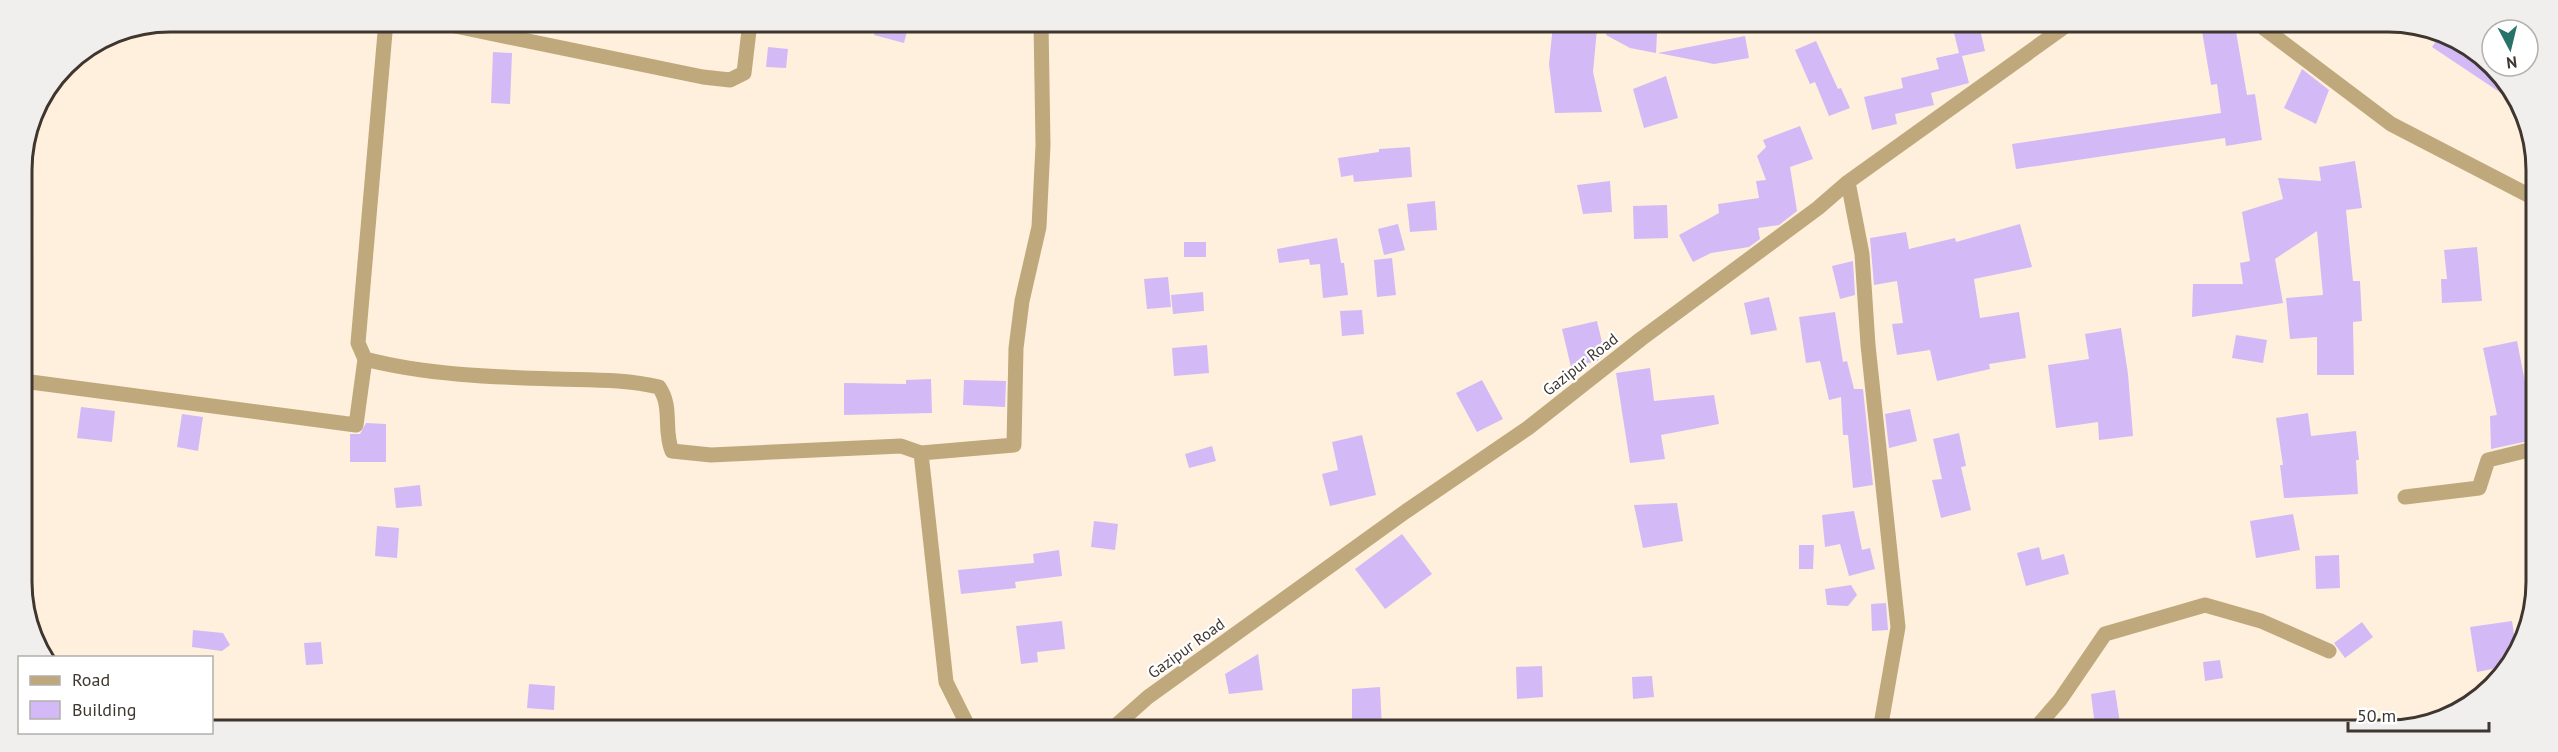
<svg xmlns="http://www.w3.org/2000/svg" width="2558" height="752" viewBox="0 0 2558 752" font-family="'PT Sans',sans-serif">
<rect width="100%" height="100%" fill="#ffefdd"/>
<path fill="#d3baf6" d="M878,23H909L904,43L874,35Z
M1609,24H1628L1657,33L1656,53L1630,48L1606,35Z
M1553,25L1597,29L1593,72L1602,112L1555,113L1549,64Z
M1952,25H1979L1985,51L1962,56L1969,83L1931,93L1934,105L1895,114L1897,124L1872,130L1864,97L1903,88L1901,78L1939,69L1936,58L1959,53Z
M2201,25L2235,26L2247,95L2255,94L2262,140L2226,146L2225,138L2016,169L2012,144L2221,113L2217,84L2211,85Z
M2441,34L2492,64L2513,101L2432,47Z
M1745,36L1749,58L1714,64L1658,53Z
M1816,41L1838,89L1841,88L1850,108L1829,116L1815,82L1810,84L1795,50Z
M768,47L788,49L786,68L766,67Z
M493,52L512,53L510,104L491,103Z
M2302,69L2329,90L2316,124L2284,108Z
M1666,76L1678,118L1644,128L1633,89Z
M1800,126L1813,159L1790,167L1797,211L1779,225L1758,228L1760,239L1749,247L1711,253L1693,262L1679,235L1719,213L1718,204L1759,198L1756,181L1766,180L1757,156L1766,147L1763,140Z
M1410,147L1412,177L1354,182L1353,175L1341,177L1338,158L1379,152V149Z
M2355,161L2362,208L2346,210L2353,281H2360L2362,321L2353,322L2354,375H2317V337L2290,339L2286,298L2323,295L2317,231L2275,259L2283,303L2192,317L2193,284H2243L2240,263L2250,261L2242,212L2283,199L2278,178L2321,181L2319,167Z
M1610,181L1612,212L1583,214L1577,185Z
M1435,201L1437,230L1410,232L1407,204Z
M1667,205L1668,238L1634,239L1633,206Z
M1398,224L1405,250L1384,255L1378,229Z
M2020,224L2032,267L1974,279L1980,318L2019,312L2026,358L1989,364L1990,369L1937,381L1930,350L1897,355L1892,324L1903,323L1897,281L1874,285L1870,238L1906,232L1909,249L1955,238L1956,242Z
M1337,238L1341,263H1344L1348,295L1323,298L1320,264L1310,265L1309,259L1279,263L1277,249Z
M1184,242H1206V257H1184Z
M2477,247L2482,301L2442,303L2441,279H2447L2444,250Z
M1392,258L1396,295L1377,297L1374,260Z
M1853,261L1855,295L1840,299L1832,266Z
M1168,277L1171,307L1147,309L1144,279Z
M1203,292L1204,311L1173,314L1171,295Z
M1769,297L1777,330L1751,335L1744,303Z
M1362,310L1364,334L1342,336L1340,311Z
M1835,312L1843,362L1847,361L1854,389H1863L1873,485L1853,488L1848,435H1843L1841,397L1829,400L1820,361L1806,363L1799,317Z
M1597,321L1605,355L1597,361L1571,367L1562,329Z
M2121,328L2128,374L2133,436L2099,440L2098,422L2056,428L2048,365L2089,359L2085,334Z
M2236,335L2267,340L2263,363L2232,358Z
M2517,341L2531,412H2533V440L2491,449L2490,416L2497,415L2483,348Z
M1207,345L1209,373L1174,376L1172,348Z
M1650,368L1654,401L1714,395L1719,424L1661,435L1665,459L1630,463L1616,373Z
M931,379L932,413L844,415V383L906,384V380Z
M964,380L1006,381L1005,407L963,405Z
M1482,380L1503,419L1477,432L1456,393Z
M81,407L115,411L112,442L77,438Z
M1910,409L1917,441L1889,448L1885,414Z
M2308,413L2311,436L2356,431L2359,460H2356L2358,494L2284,498L2280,465H2283L2276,418Z
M182,414L203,417L198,451L177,447Z
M366,423L386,424V462H350V434H360Z
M1959,433L1966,466L1961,467L1971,510L1941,518L1932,480L1942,479L1933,439Z
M1362,435L1376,495L1330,506L1322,474L1338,470L1332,442Z
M1212,446L1216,461L1189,468L1185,454Z
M420,485L422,506L396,508L394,488Z
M1677,503L1683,541L1643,548L1634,505Z
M1854,511L1862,550L1870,548L1875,569L1849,576L1840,544L1825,547L1822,515Z
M2293,514L2300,550L2256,558L2250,521Z
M1094,521L1118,524L1115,550L1091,547Z
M377,526L399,528L397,558L375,556Z
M1402,534L1432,574L1385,609L1355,569Z
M1799,545H1814L1813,569H1799Z
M2039,547L2042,560L2064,554L2069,574L2026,586L2017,553Z
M1059,550L1062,576L1015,582L1016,588L961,594L958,570L1034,563L1033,554Z
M2339,555L2340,588L2316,589L2315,556Z
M1851,585L1857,595L1848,606L1827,605L1825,589Z
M1886,603L1888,630L1872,631L1871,604Z
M1062,621L1065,649L1037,652L1038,662L1021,664L1016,626Z
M2512,621L2517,654L2512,665L2477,672L2470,627Z
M2362,622L2373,637L2345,658L2334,643Z
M193,630L223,633L230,645L222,651L192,647Z
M321,642L323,664L306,665L304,643Z
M1258,654L1263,690L1229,694L1225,674Z
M2220,660L2223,678L2205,681L2203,662Z
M1542,666L1543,697L1517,699L1516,667Z
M1652,676L1654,697L1633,699L1632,677Z
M529,684L555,686L554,710L527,708Z
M1380,687L1382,729H1352V689Z
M2115,690L2120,723L2095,726L2091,694Z"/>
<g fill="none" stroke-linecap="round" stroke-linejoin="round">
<path stroke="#bfa97c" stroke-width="15" d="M386,21L358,343L365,359C426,375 494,377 557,379C591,380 626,379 659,387C673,407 663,430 672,451L711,455L901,446L921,453L946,682L969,728
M436,22L703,77L730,80L744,73L750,22
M2261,26L2391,124L2534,198
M1848,182L1862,254L1868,345L1898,627L1880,730
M23,381L356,425L365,359
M921,453L1014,445L1016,348L1022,301L1039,227L1043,145L1041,23
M2405,497L2479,488L2488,460L2533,449
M1113,728L1148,697L1405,512L1528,428L1641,339L1818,208L1848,182L2067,25
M2034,730L2060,700L2105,634L2205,605L2261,621L2329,651"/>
</g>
<g text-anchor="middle" stroke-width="4.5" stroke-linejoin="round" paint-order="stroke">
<g font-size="16" fill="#3f372f" stroke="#fff">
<text transform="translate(1580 364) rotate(-38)" y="6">Gazipur Road</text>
<text transform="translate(1186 648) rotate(-36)" y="6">Gazipur Road</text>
</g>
</g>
<path d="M0 0H2558V752H0ZM170 32H2388A138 138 0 0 1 2526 170V582A138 138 0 0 1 2388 720H170A138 138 0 0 1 32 582V170A138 138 0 0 1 170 32Z" fill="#f0efee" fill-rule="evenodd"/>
<path fill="none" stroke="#3f372f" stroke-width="3" d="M170 32H2388A138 138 0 0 1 2526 170V582A138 138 0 0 1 2388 720H170A138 138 0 0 1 32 582V170A138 138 0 0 1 170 32Z"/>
<rect x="18" y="656" width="195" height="78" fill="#ffffff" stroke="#b2afac" stroke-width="1.5"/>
<rect x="30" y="676" width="30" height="9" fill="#bfa97c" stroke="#b2afac" stroke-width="1.5"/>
<text x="72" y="686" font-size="18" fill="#3f372f">Road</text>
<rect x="30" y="701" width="30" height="18" fill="#d3baf6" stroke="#b2afac" stroke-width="1.5"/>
<text x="72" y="716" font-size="18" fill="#3f372f">Building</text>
<g transform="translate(2510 48) rotate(173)"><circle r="28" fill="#ffffff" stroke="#b2afac" stroke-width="1.5"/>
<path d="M0-4.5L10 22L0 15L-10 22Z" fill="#29726a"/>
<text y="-9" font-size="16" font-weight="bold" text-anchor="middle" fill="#3f372f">N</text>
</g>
<path d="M2348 722v9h141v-9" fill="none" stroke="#3f372f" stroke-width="3"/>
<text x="2357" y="722" font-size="18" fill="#3f372f" stroke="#ffffff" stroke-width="4.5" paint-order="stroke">50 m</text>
</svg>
